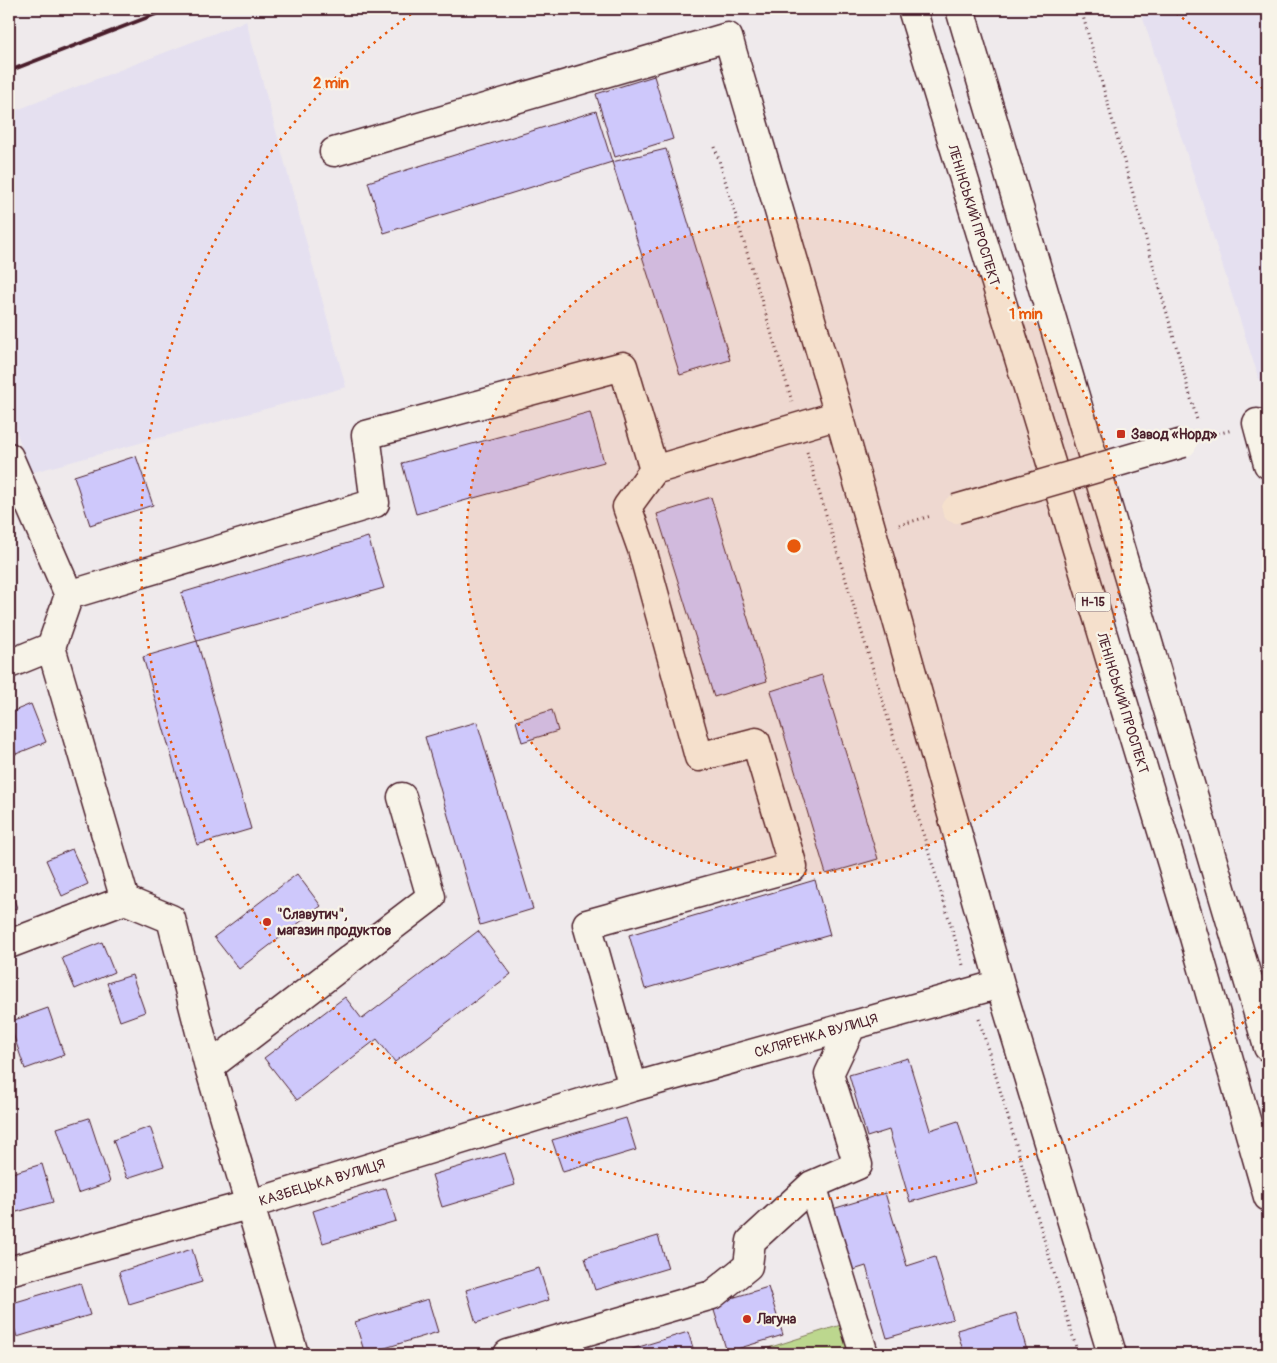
<svg xmlns="http://www.w3.org/2000/svg" width="1277" height="1363" viewBox="0 0 1277 1363" font-family="Pangolin,sans-serif">
<rect width="100%" height="100%" fill="#efeaec"/>
<filter id="ink" filterUnits="userSpaceOnUse"><feTurbulence type="fractalNoise" baseFrequency=".02" numOctaves="2"/><feDisplacementMap in="SourceGraphic" scale="10" xChannelSelector="R" yChannelSelector="G"/><feConvolveMatrix kernelMatrix="1 2 1 2 8 2 1 2 1" color-interpolation-filters="sRGB"/></filter>
<g filter="url(#ink)">
<path fill="#e5e0f0" d="M1140,9H1268V407Z
M246,21L346,387L30,473L9,408V113Z"/>
<path fill="#bcd78e" stroke="#837b5c" d="M844,1324L853,1354H749Z"/>
<path fill="#cec8fb" stroke="#4a1f2b" d="M654,76L673,139L615,157L596,94Z
M596,111L612,162L384,233L368,182Z
M666,149L730,360L680,375L612,162Z
M590,412L604,462L416,514L402,463Z
M136,456L153,505L90,525L74,476Z
M711,497L767,681L714,697L657,514Z
M368,537L384,588L197,641L181,593Z
M9,635L13,645L9,647Z
M197,641L251,829L197,845L143,657Z
M822,675L878,859L826,874L771,691Z
M31,704L46,742L16,754L9,735V713Z
M552,710L558,731L522,742L516,721Z
M477,722L533,909L480,925L425,737Z
M72,849L88,884L62,896L46,860Z
M297,874L321,906L239,969L214,937Z
M815,880L830,935L645,989L629,935Z
M9,886L17,908L9,911Z
M478,931L511,974L395,1062L377,1039L297,1100L264,1058L345,997L362,1019Z
M102,942L114,972L75,989L62,958Z
M132,975L145,1012L120,1021L107,983Z
M48,1008L64,1055L25,1069L9,1022Z
M908,1058L930,1130L958,1121L976,1183L910,1202L889,1130L867,1137L849,1075Z
M89,1118L110,1182L78,1193L57,1128Z
M626,1118L636,1150L563,1172L552,1140Z
M150,1127L164,1166L127,1178L113,1140Z
M505,1153L515,1185L442,1207L432,1175Z
M42,1164L53,1202L13,1213L9,1200V1174Z
M386,1188L396,1221L323,1243L313,1211Z
M885,1193L907,1266L935,1257L953,1319L887,1338L866,1266L844,1273L826,1211Z
M658,1236L668,1268L595,1290L585,1258Z
M192,1249L202,1282L129,1304L119,1272Z
M539,1268L549,1300L476,1323L466,1290Z
M80,1283L90,1315L17,1337L9,1311V1304Z
M768,1287L783,1335L727,1352L712,1304Z
M428,1299L438,1332L365,1354L355,1322Z
M1016,1313L1028,1354H964L957,1330Z
M688,1332L695,1354H616Z"/>
<g fill="none" stroke-linecap="round" stroke-linejoin="round">
<defs>
<path id="minor" d="M334,152L728,37L839,415L1000,984L1112,1354
M1257,423L1268,464
M9,457L69,595L51,647L125,900L171,919L209,1067L294,1354
M69,595L375,503L366,435L623,366L654,470
M9,664L51,647
M9,944L125,900
M852,1025L829,1074L858,1165L812,1185L864,1354
M209,1067L431,897L402,797
M633,1087L587,924L793,867L756,742L699,757L642,549L627,507L654,470L839,415
M9,1271L248,1205L633,1087L1000,984
M508,1354L712,1295L748,1266L751,1241L812,1185"/>
<path id="major" d="M912,9L1048,453L1194,937L1268,1197
M960,9L1268,1047"/>
</defs>
<use href="#minor" stroke="#4a1f2b" stroke-width="31"/>
<use href="#major" stroke="#4a1f2b" stroke-width="31"/>
<path stroke="#4a1f2b" stroke-width="3" stroke-dasharray="1 4" stroke-linecap="butt" d="M1081,9L1197,420
M715,147L792,401
M1209,436L1232,430
M807,452L963,965
M899,525L931,516
M979,1019L1078,1354"/>
<use href="#minor" stroke="#f7f3e8" stroke-width="28"/>
<use href="#major" stroke="#f7f3e8" stroke-width="28"/>
<path stroke="#4a1f2b" stroke-width="4" d="M9,71L169,9"/>
<defs>
<path id="minor-bridge" d="M956,509L1183,443"/>
</defs>
<use href="#minor-bridge" stroke="#4a1f2b" stroke-width="31" stroke-linecap="butt"/>
<use href="#minor-bridge" stroke="#f7f3e8" stroke-width="28"/>
</g>
</g>
<circle cx="794" cy="546" r="328" fill="#e8590c" fill-opacity=".12"/>
<g fill="none" stroke="#e8590c" stroke-width="2.5" stroke-dasharray="2.5 5">
<circle cx="794" cy="546" r="328"/>
<path d="M1265 1001A655 655 0 1 1 418 9M1170 9A655 655 0 0 1 1265 91"/>
</g>
<g fill="#c8321e" stroke="#f7f3e8" stroke-width="2">
<rect x="1116" y="429" width="10" height="10" rx="2.5"/>
<circle cx="267" cy="922" r="5"/>
<circle cx="747" cy="1319" r="5"/>
</g>
<g text-anchor="middle" stroke-width="4.5" stroke-linejoin="round" paint-order="stroke">
<rect fill="#f7f3e8" stroke="#7e5f64" stroke-width="1" x="1075.5" y="592.5" width="35" height="19" rx="4"/>
<g font-size="12" font-weight="bold" fill="#4a1f2b">
<text x="1093" y="606">Н-15</text>
</g>
<g font-size="14" fill="#4a1f2b" stroke="#f7f3e8">
<text transform="translate(974 215) rotate(73)" y="5">ЛЕНІНСЬКИЙ ПРОСПЕКТ</text>
<text transform="translate(1123 703) rotate(73)" y="5">ЛЕНІНСЬКИЙ ПРОСПЕКТ</text>
<text transform="translate(816 1035) rotate(-16)" y="5">СКЛЯРЕНКА ВУЛИЦЯ</text>
<text transform="translate(322 1182) rotate(-17)" y="5">КАЗБЕЦЬКА ВУЛИЦЯ</text>
</g>
<g font-size="14" font-weight="bold" fill="#4a1f2b" stroke="#f7f3e8" text-anchor="start">
<text x="1131" y="439">Завод «Норд»</text>
<text x="277" y="919">"Славутич",<tspan x="277" dy="16">магазин продуктов</tspan></text>
<text x="757" y="1324">Лагуна</text>
</g>
</g>
<circle cx="794" cy="546" r="8" fill="#e8590c" stroke="#f7f3e8" stroke-width="2.5"/>
<g font-size="15" text-anchor="middle" font-weight="bold" fill="#e8590c" stroke="#f7f3e8" stroke-width="4.5" stroke-linejoin="round" paint-order="stroke">
<text x="331" y="88">2 min</text>
<text x="1026" y="319">1 min</text>
</g>
<rect width="1277" height="1363" fill="none" stroke="#f7f3e8" stroke-width="30"/>
<rect x="15" y="15" width="1247" height="1333" fill="none" stroke="#4a1f2b" stroke-width="2" filter="url(#ink)"/>
</svg>
